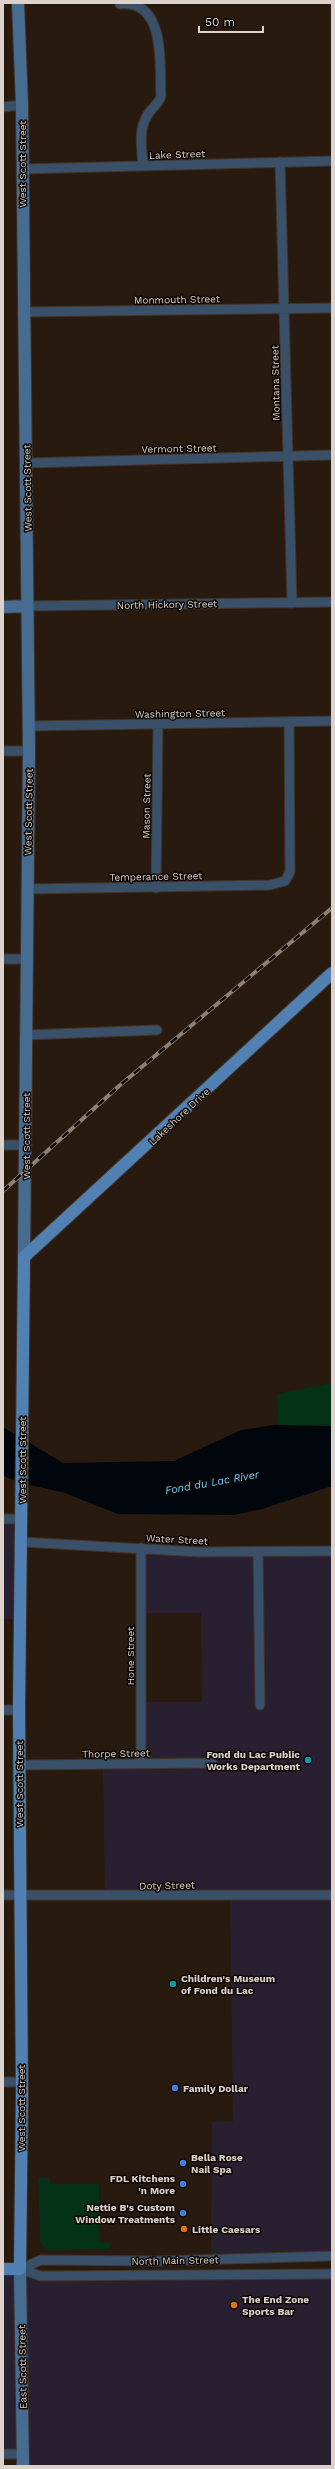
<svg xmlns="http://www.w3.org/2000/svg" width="335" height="2469" viewBox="0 0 335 2469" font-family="'Work Sans',sans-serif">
<rect width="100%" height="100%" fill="#281a0f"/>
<path fill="#282030" d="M3,1519H22L21,1620L3,1619Z
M332,1547V2256L211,2259L212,2122L233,2121L230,1895L105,1896L103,1764L141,1763V1702H202L201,1613H142L141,1548Z
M3,2269L21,2277L332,2274V2466H23V2454H3Z"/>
<path fill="#033217" d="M332,1383V1426L278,1425L277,1394Z
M38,2178H50V2184H99L100,2242L110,2243V2249L49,2250L44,2248L40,2241Z"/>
<path fill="#00060b" d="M274,1425L332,1426V1486L262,1509L234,1515L118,1514L65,1493L22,1483L3,1476V1427L63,1463L174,1461L241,1430Z"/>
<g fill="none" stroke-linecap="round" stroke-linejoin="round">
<defs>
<path id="street" d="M120,4C167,0 159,65 161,96C159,104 151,108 147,116C138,130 142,149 143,166
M3,107L22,105
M280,162L292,603
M22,169L332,161
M23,312L332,308
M27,463L332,455
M28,606L332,602
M28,726L332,721
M3,751H29
M156,888L158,725
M27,889L270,885L285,881L290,872L289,722
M3,959H27
M26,1035L157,1030
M3,1145H27
M3,1519H22
M22,1542L198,1552L332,1551
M258,1553L260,1705
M3,1710H19
M141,1763V1548
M20,1765L212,1763
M3,1895H332
M3,2082H22
M20,2269L41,2260L157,2261L332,2256
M20,2269L41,2276L332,2274
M3,2454H23"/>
<path id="secondary" d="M18,3L22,105L29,751L24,1257
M3,607L28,606
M20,2269L23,2466"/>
<path id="primary" d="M3,2269H20L22,2092L19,1710L24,1257L332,973"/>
</defs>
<use href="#street" stroke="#413429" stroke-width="11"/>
<use href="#secondary" stroke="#413429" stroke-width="14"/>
<use href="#primary" stroke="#413429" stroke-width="14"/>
<use href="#street" stroke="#395068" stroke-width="9"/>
<use href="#secondary" stroke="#476c92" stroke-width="12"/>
<use href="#primary" stroke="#5181b3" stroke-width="12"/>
<defs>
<path id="rail" d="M3,1191L119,1086L332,908"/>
</defs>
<use href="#rail" stroke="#8c8077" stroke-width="4"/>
<use href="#rail" stroke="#0c0603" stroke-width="2.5" stroke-dasharray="8" stroke-linecap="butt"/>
</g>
<g fill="#0f9aa8" stroke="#0c0603" stroke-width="1.5">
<circle cx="308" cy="1760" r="4"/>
<circle cx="173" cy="1984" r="4"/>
</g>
<g fill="#3f7fe0" stroke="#0c0603" stroke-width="1.5">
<circle cx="175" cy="2088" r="4"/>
<circle cx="183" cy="2163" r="4"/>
<circle cx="183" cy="2184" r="4"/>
<circle cx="183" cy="2213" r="4"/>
</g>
<g fill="#e8710a" stroke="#0c0603" stroke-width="1.5">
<circle cx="184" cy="2229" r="4"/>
<circle cx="234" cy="2305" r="4"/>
</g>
<g text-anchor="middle" stroke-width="3" stroke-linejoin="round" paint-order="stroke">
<g font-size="10" fill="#dcd2cb" stroke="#0c0603">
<text transform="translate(177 154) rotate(-2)" y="4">Lake Street</text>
<text transform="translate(22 164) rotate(-90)" y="4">West Scott Street</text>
<text transform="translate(177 299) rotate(-1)" y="4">Monmouth Street</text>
<text transform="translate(275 383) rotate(-91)" y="4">Montana Street</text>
<text transform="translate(179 448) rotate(-1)" y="4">Vermont Street</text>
<text transform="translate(27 488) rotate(-91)" y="4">West Scott Street</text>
<text transform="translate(167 604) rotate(-1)" y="4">North Hickory Street</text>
<text transform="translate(180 713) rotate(-1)" y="4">Washington Street</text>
<text transform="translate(146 806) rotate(-89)" y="4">Mason Street</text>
<text transform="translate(28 812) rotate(-89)" y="4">West Scott Street</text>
<text transform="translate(156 876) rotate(-1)" y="4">Temperance Street</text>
<text transform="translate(179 1116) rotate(-43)" y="4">Lakeshore Drive</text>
<text transform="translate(26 1136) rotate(-90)" y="4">West Scott Street</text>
<text transform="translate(22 1460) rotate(-90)" y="4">West Scott Street</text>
<text transform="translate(177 1539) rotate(3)" y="4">Water Street</text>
<text transform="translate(130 1656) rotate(-90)" y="4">Hone Street</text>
<text transform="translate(116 1753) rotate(-1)" y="4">Thorpe Street</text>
<text transform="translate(19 1784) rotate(-90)" y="4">West Scott Street</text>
<text transform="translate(167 1885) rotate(-1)" y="4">Doty Street</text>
<text transform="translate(21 2108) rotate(-90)" y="4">West Scott Street</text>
<text transform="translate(175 2260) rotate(-1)" y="4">North Main Street</text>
<text transform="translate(22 2367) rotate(-91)" y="4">East Scott Street</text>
</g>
<g font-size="10" font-weight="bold" fill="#dcd2cb" stroke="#0c0603" text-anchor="start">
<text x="300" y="1758" text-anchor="end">Fond du Lac Public<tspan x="300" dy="12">Works Department</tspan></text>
<text x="181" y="1982">Children's Museum<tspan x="181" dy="12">of Fond du Lac</tspan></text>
<text x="183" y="2092">Family Dollar</text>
<text x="191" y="2161">Bella Rose<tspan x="191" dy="12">Nail Spa</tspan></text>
<text x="175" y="2182" text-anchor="end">FDL Kitchens<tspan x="175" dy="12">'n More</tspan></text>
<text x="175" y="2211" text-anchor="end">Nettie B's Custom<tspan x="175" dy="12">Window Treatments</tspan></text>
<text x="192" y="2233">Little Caesars</text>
<text x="242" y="2303">The End Zone<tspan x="242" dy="12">Sports Bar</tspan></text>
</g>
<g font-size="11" font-style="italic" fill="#6acef9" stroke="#0c0603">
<text transform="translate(212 1482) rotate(-10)" y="4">Fond du Lac River</text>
</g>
</g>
<rect width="335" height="2469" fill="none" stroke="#dcd2cb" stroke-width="8"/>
<path d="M199 26v6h64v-6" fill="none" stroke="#dcd2cb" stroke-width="2"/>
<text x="205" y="26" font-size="12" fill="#dcd2cb" stroke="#0c0603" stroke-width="3" paint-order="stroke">50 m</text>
</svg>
